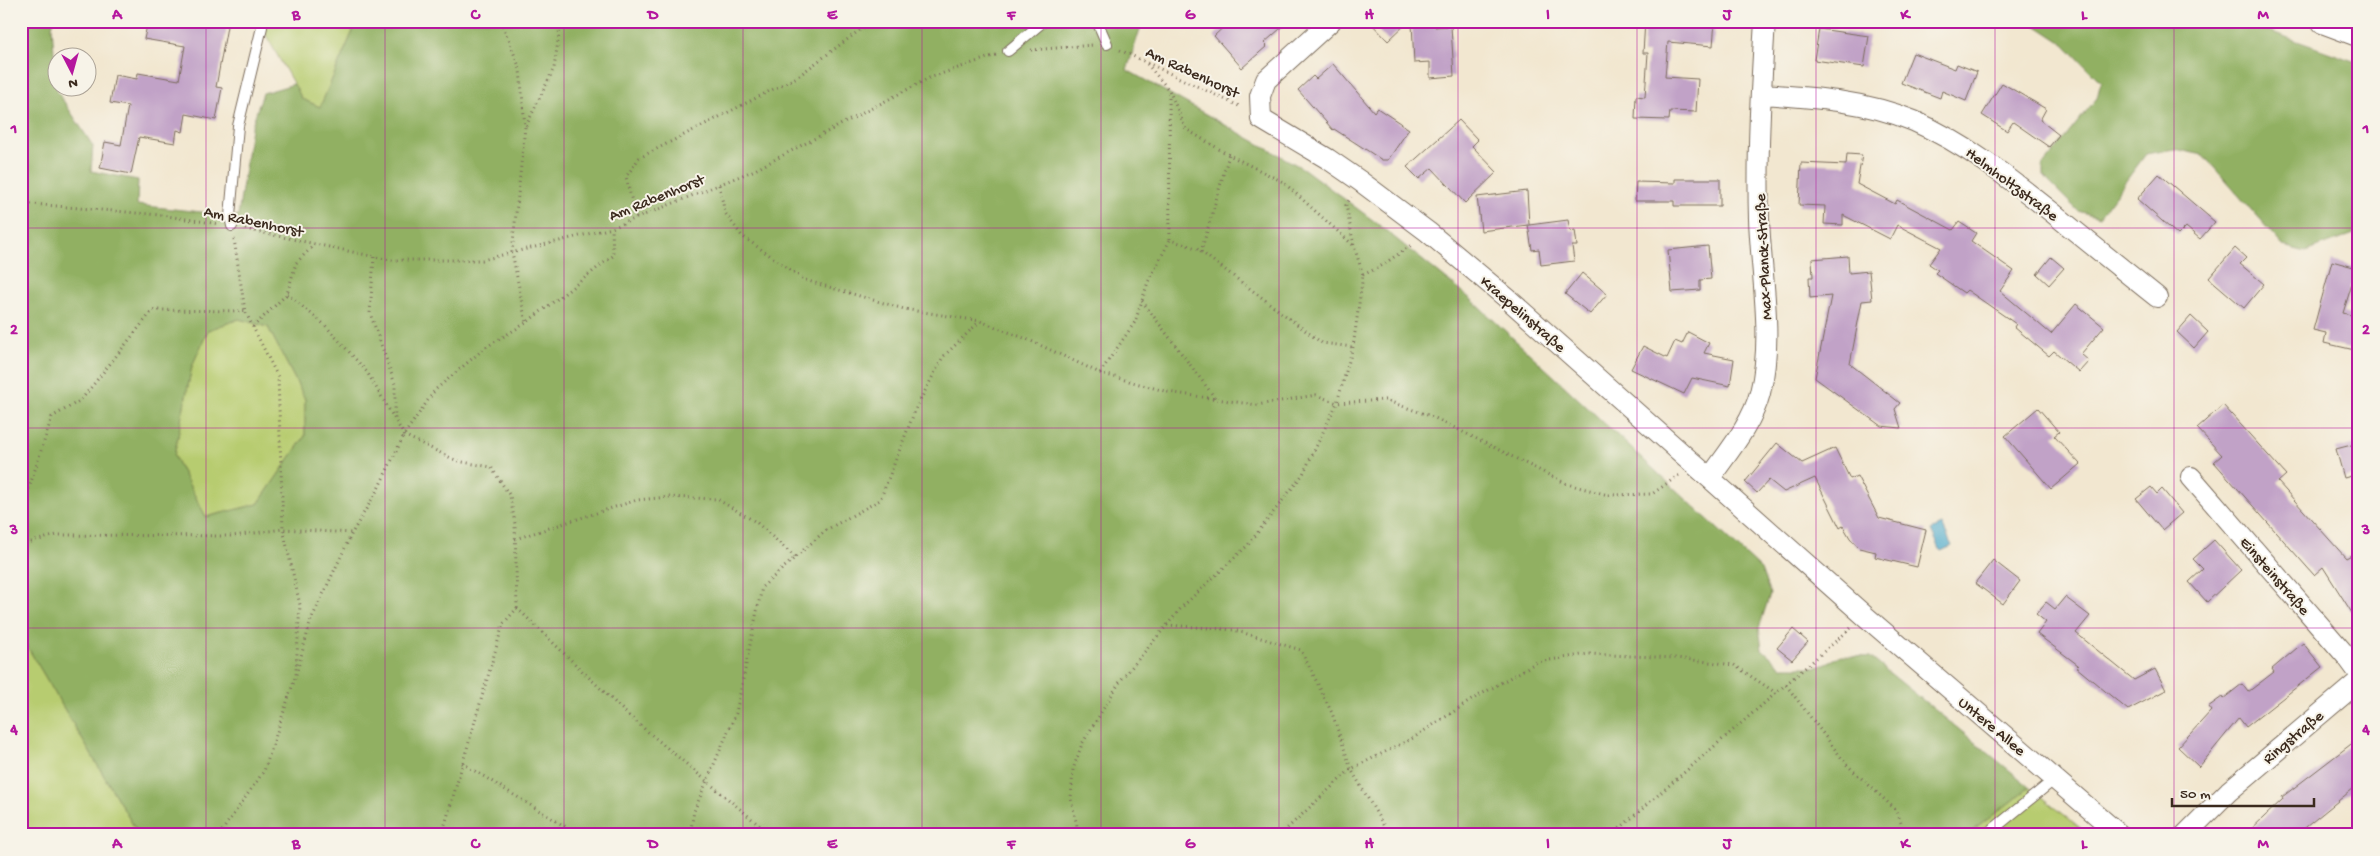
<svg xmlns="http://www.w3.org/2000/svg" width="2380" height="856" viewBox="0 0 2380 856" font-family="'Gochi Hand',sans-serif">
<rect width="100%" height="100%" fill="#f7f3e8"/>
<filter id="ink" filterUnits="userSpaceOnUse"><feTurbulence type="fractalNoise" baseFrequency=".02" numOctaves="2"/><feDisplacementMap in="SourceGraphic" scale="10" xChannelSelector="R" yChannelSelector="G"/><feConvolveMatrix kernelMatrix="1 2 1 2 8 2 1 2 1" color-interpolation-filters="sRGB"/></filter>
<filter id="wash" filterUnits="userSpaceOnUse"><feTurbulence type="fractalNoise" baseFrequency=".0096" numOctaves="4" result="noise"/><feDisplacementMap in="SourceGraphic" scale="20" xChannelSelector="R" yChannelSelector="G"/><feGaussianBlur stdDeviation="1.12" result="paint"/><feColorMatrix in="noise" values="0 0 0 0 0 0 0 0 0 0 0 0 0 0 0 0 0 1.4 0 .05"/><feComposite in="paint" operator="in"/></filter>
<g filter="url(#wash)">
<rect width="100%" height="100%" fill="#f2e7d0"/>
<path fill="#b7cc70" stroke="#797b47" d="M258,21H347L353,31L320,107L302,99Z
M239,319L268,327L305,399V436L258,504L206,517L174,456L192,366L208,330Z
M21,636L139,835H21Z
M2030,787L2089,835H1967Z"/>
<path fill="#91b062" stroke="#666d40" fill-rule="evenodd" d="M21,21H54L52,26L57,91L93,146L91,171L138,180L137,205L238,216L251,128L263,93L294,84L302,99L320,107L353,31L347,21H1147L1140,29L1127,70L1304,169L1374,221L1472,300L1761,569L1770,594L1759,628L1762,649L1782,667H1818L1841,656L1870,657L2030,787L1967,835H139L21,636ZM239,319L268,327L305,399V436L258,504L206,517L174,456L192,366L208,330Z
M2029,21H2241L2359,63V232L2306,252L2283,246L2203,155L2174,149L2146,154L2099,217L2078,211L2043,176V165L2097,98L2101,82L2064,44Z"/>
<path fill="#4eaacc" stroke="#446a75" d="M1942,525L1952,546L1941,551L1931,530Z"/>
<g id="blocks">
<path fill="#c1a2c7" d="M148,21H228L216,87L222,88L216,120L186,114L183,132L177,130L175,143L139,137L131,174L100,168L105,142L121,145L128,106L110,103L115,75L137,79L138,73L179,80L185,46L144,39Z
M1230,21H1289L1264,43L1267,46L1242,68L1214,36Z
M1369,21H1409L1388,41Z
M1645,21H1715L1713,46L1668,42L1665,77L1698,79L1696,112L1670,111L1669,120L1635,119L1636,96L1645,97L1648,53H1643Z
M1435,22V27L1451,26L1454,76L1430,78V62L1414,63L1412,23Z
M1819,29L1869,36L1864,67L1814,60Z
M1913,53L1955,69L1957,64L1977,72L1966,101L1942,91L1940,98L1901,83Z
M1333,64L1374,112L1377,108L1409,129L1388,160H1382L1334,129L1333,130L1298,90L1313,76L1316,79Z
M2002,83L2046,109L2040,120L2059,135L2049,147L2013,122L2007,131L1982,115Z
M1459,120L1478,140L1472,146L1497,172L1465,203L1432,168L1419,179L1407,167Z
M1847,154L1862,155L1857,184L1895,204L1897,200L1953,230L1959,222L1976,233L1971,241L2014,271L2000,291L2051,334L2076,304L2104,327L2081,354L2089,361L2079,372L2054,351L2049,356L2014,327L2016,324L1967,290L1964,293L1935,273L1938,270L1929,264L1941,248L1897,225L1890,239L1843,215V225L1824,224L1825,206L1799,205L1801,163L1846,165Z
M2159,174L2215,222L2200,239L2186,227L2178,235L2137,199Z
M1675,179H1720V206H1674V201H1635L1636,182L1675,183Z
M1527,191L1529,225L1568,220L1570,231L1575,230L1577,246H1572L1574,261L1541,265L1539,249L1532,250L1528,225L1481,231L1477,197Z
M1708,246L1711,279L1700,280V290L1672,292L1668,250Z
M2235,248L2246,258L2240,264L2264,284L2244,308L2209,278Z
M1848,256L1849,273L1869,271L1872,300L1862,301L1850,364L1900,403L1895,409L1901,428L1881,426L1815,378L1831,296L1810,298L1809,277H1813L1812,259Z
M2051,257L2064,268L2049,285L2037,274Z
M2332,261L2357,268L2343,313L2359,317V351L2324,343L2326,333L2313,330Z
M1582,273L1607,294L1590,314L1565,294Z
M2191,316L2208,332L2194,348L2177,332Z
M1688,332L1709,343L1704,353L1734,359L1730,386L1692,378L1684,394L1631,369L1643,346L1667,358L1675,341L1682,344Z
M2223,405L2286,475L2278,482L2346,558L2359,551V624L2323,567L2314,575L2214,462L2222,455L2197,428Z
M2038,408L2059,432L2054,436L2080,464L2051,489L2005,436Z
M1777,443L1802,463L1835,448L1850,479L1857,476L1879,518L1926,530L1917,567L1875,557L1876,552L1859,548L1850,538L1843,526L1840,528L1815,478L1784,492L1769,480L1757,493L1745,482Z
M2359,443V474L2344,478L2336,449Z
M2151,487L2157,494L2162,489L2182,513L2162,530L2136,499Z
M2214,540L2241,570L2207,602L2189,582L2203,569L2193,559Z
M1993,560L2020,581L2003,604L1975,583Z
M2065,597L2090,616L2076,633L2134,680L2155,669L2166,690L2128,710L2076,667L2078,665L2037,634L2046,622L2036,614L2046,602L2055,609Z
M1793,629L1808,642L1792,660L1777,648Z
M2303,643L2322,667L2246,727L2239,718L2199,767L2178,747L2211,711L2208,707L2222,697L2223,699L2242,684L2248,692L2274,672L2272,669Z
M2359,738V784L2296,835H2245L2283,799L2282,797Z"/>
</g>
</g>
<g filter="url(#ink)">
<use href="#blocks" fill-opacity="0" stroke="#7b6c5c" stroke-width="1"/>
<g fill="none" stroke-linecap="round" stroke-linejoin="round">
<defs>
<path id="service" d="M1097,21L1107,44
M1008,51L1044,21
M232,226L230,216L238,126L262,27
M1986,835L2056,778"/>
<path id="minor" d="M1331,21L1266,80L1260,96L1261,119L1328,159L1360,181L1428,232L1508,299L1865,616L2120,835
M1761,94C1812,97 1866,101 1914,121C1966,144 2009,178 2053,213C2087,241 2122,269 2157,297
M2191,477L2348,658L2359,673
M1710,478C1728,452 1752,424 1760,393C1774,337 1761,276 1759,219C1757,153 1761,87 1765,21
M2185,835L2229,791L2359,681"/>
<path id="tertiary" d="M2324,21L2359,34"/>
</defs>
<use href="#service" stroke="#7b6c5c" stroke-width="12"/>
<use href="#minor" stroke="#7b6c5c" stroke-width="22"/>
<use href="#tertiary" stroke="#7b6c5c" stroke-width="27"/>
<path stroke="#7b6c5c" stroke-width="3" stroke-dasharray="1 4" stroke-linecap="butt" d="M501,21L520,69L525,127L512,252L526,323
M1031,50L1093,45
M1120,50L1241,107
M1147,64L1169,90L1186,129L1229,155L1283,182L1353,245
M1169,93L1170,240
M526,126L554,68L561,21
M719,185L725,213L742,236L805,280L904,309L980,321L1029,340L1100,373L1168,392L1257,405L1316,395L1337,403L1385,400L1433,417L1567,484L1608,495L1652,494L1679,475
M21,203L160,215L219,224
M636,218L626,177L639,158L797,77L872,21
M245,229L390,260H482L612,228L755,170L929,78L996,55
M234,239L245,311L278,377L283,529L300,605L296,670
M1201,252L1229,155
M374,257L370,313L395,384V419
M1363,275L1381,266L1413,244
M287,294L325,325L367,372L404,435L457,461L491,467L510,496L515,524L517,608L503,624L442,835
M1142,301L1215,398
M253,327L287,294L296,263L314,245
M1100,373L1135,322L1148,282L1170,240L1196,248L1322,343L1353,347
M21,513L52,417L81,400L153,310L245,311
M515,539L637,500L669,497L717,499L756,522L795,557
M21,540L31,542L57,535L233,536L283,529L352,533
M517,608L628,715L771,835
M1167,625L1234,630L1301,650L1332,713L1351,769L1389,835
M1786,685L1847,765L1897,811L1905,835
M462,763L579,835
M219,835L264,771L295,678L311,620L352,533L378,489L404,435L435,390L486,347L526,323L613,256L612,228
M690,835L694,811L736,713L762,587L826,530L880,500L916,408L943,357L980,321
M1079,835L1071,799L1073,769L1082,744L1121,680L1182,607L1248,545L1303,474L1337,403L1353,347L1363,275L1354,246L1346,205L1351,197
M1280,835L1351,769L1413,738L1473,699L1537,662L1588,654L1676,658L1734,665L1776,693
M1612,835L1851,628"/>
<use href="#service" stroke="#fff" stroke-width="10"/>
<use href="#minor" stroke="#fff" stroke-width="20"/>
<use href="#tertiary" stroke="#fff" stroke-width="25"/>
</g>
</g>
<path fill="none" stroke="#b5179e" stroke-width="1" stroke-opacity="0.55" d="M206,21V835M385,21V835M564,21V835M743,21V835M922,21V835M1101,21V835M1279,21V835M1458,21V835M1637,21V835M1816,21V835M1995,21V835M2174,21V835M21,228H2359M21,428H2359M21,628H2359"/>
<g text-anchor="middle" stroke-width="4" stroke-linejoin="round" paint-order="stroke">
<g font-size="16" fill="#3b2a1e" stroke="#f7f3e8">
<text transform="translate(1193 71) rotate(25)" y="6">Am Rabenhorst</text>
<text transform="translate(2013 183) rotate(37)" y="6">Helmholtzstraße</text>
<text transform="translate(656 196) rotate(-22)" y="6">Am Rabenhorst</text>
<text transform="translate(254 220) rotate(12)" y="6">Am Rabenhorst</text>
<text transform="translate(1762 257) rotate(-93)" y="6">Max-Planck-Straße</text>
<text transform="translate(1524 313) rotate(41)" y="6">Kraepelinstraße</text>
<text transform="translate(2276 575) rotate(49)" y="6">Einsteinstraße</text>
<text transform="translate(1993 725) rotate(40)" y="6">Untere Allee</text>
<text transform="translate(2292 736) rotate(-40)" y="6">Ringstraße</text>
</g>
</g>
<rect width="2380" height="856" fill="none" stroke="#f7f3e8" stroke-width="55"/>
<g transform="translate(72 72) rotate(174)"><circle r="24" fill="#f7f3e8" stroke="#aca397"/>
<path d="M0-4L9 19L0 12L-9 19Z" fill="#b5179e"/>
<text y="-8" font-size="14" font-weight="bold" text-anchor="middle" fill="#3b2a1e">N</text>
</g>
<path d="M2172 798v8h142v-8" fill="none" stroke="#3b2a1e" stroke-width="2.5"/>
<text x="2180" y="798" font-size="15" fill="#3b2a1e" stroke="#f7f3e8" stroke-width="4" paint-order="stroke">50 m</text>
<rect x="28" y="28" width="2324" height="800" fill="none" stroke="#b5179e" stroke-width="2"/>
<g font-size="16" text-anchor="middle" font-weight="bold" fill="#b5179e">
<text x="117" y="19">A</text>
<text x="296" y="19">B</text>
<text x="475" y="19">C</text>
<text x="653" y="19">D</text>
<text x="832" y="19">E</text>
<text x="1011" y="19">F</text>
<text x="1190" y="19">G</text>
<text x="1369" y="19">H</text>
<text x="1548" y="19">I</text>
<text x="1727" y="19">J</text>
<text x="1905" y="19">K</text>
<text x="2084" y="19">L</text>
<text x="2263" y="19">M</text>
<text x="14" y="133">1</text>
<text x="2366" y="133">1</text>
<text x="14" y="334">2</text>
<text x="2366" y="334">2</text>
<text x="14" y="534">3</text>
<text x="2366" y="534">3</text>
<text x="14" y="734">4</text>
<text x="2366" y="734">4</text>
<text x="117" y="848">A</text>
<text x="296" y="848">B</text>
<text x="475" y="848">C</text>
<text x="653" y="848">D</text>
<text x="832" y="848">E</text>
<text x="1011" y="848">F</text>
<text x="1190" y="848">G</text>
<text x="1369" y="848">H</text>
<text x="1548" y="848">I</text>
<text x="1727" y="848">J</text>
<text x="1905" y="848">K</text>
<text x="2084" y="848">L</text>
<text x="2263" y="848">M</text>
</g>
</svg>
